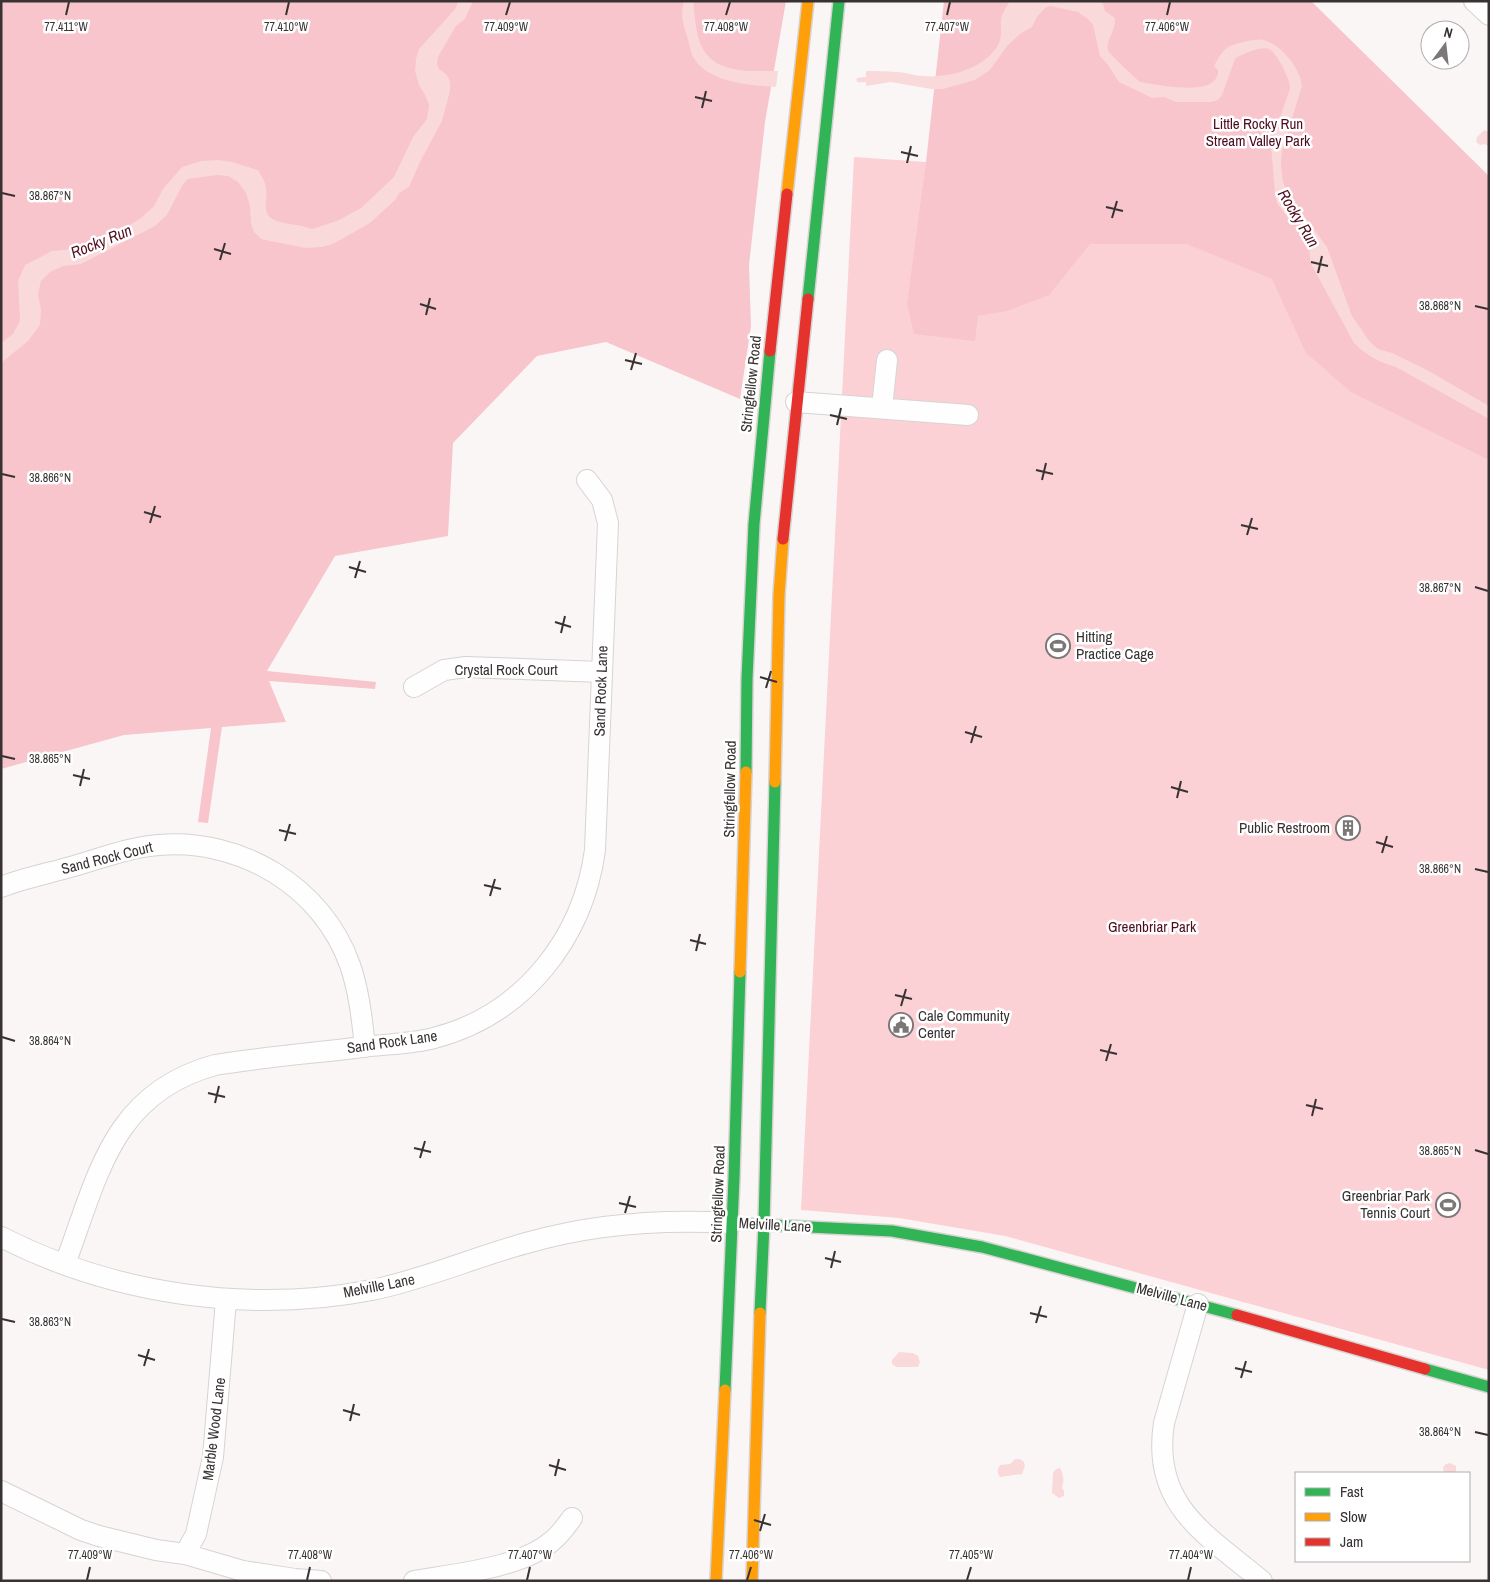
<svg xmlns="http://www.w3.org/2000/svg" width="1490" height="1582" viewBox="0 0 1490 1582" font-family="'Archivo Narrow',sans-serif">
<rect width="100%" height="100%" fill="#fbf6f6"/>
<path fill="#fcd1d6" d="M854,157L926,162L1223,187L1489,375V1370L1005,1236L899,1218L801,1210Z"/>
<path fill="#f7c5cb" d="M1,1H786L765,122L749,265L751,326L740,399L606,342L537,356L453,443L448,536L335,556L267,671L376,682L375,689L269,681L286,722L222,727L208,823L198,822L211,728L124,735L1,769Z
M944,1H1311L1489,176V460L1351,392L1306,353L1272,279L1187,244H1090L1049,295L1007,311L978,316L975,341L914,334L907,304L926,162Z"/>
<path fill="#fad9db" d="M458,1H473L465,19L456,26L438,57L437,64L439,69L447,75L450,82V91L442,121L420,162L409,187L399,193L395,200L370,223L333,244L322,247L306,248L270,241L261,239L254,232L251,224L250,206L246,193L238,182L228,176L217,175L188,179L183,184L167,215L155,226L81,264L63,266L50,272L41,281L38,294L41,310L40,325L28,341L1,363V343L13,334L20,321L18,281L25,265L52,251L73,249L115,234L141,218L154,206L163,189L182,167L201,161L219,160L232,162L258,170C260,174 264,179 265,184C270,198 258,215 277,221C289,225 300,224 312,229L337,221L361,208L394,177L413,137L427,119L429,105L425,95L419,85L415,71L416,59L419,49L456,8Z
M684,1H693C695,13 695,25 698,36C707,75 747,71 778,71L776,87C749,85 706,83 692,55C690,49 689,42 687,36C683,25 680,13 684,1Z
M1010,1H1099L1103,4L1105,11L1115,18C1116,28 1110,35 1108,44C1107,47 1108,50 1109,52C1111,55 1138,81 1140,82C1156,84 1219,99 1218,70L1214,66C1217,60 1222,51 1228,47C1234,44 1256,38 1263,40C1280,43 1301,69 1302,86L1282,151L1281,165L1283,182L1288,194L1327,247L1352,316L1370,342L1378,349L1392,353L1429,371L1489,406V419L1396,367C1379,362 1367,356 1354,343L1311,264C1307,243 1314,241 1299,223L1291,222L1277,203L1275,194L1271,145L1290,88C1290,79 1277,53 1269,49C1262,46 1241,54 1235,59L1222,95L1218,100L1211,102H1176L1164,97L1152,98L1119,82L1108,65L1100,56L1093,25L1089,20L1078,12L1050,6L1045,8L1037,17L1032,27L1020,34L1007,46L990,70L975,80L943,89H931L891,82L866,86V71C876,71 887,71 897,72C906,72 914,76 923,76C949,78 984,69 998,45C1003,36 1000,28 1001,19C1002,13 1007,6 1010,1Z
M1484,130L1489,132V147L1485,144L1480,145L1476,142L1477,137Z
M899,1352L913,1353L918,1356L920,1362L918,1367H896L892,1364V1360Z
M1015,1459H1020L1024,1462L1025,1466L1022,1474L1000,1477C997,1473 997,1470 1000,1465L1010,1464Z
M1450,1463L1456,1466V1471L1459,1473H1444L1443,1467L1446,1464Z
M1060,1468C1064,1474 1064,1482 1062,1488L1064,1491V1496L1059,1498L1052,1493L1053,1473L1056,1469Z"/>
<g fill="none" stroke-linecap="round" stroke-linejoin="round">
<path stroke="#fad9db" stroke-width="5" d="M859,80L873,79"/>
<defs>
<path id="street" d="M1474,1L1489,15
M796,402L968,415
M882,408L887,360
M414,687L444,670L466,667L602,672
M1,887C24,878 50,873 74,866C102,858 130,847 159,845C240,838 322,886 350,965C359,991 362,1019 365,1047
M1,1237C113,1294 248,1314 372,1290C426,1279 477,1256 530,1242C597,1223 664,1219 732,1223
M65,1264C98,1176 112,1093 215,1065C264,1057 314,1053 363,1047C386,1044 411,1044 434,1038C523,1015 583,939 595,850L608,523L602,500L587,480
M1198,1304L1164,1423C1151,1506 1207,1535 1262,1581
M1,1491L81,1530L99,1536L156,1550L185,1554L243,1571L295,1579L321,1581
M185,1554L196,1534L213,1457L226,1300
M414,1581C453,1574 522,1568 552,1541C560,1535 566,1526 572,1518"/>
<path id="fast" d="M808,299L839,1
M746,772L747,679L754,524L770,351
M746,1224L892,1231L982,1247L1237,1315
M760,1313L764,1224L775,782
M1425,1369L1489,1387
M725,1390L734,1178L740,972"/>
<path id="slow" d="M787,194L808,1
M775,782L779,595L783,539
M740,972L746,772
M716,1581L725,1390
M752,1581L760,1313"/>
<path id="jam" d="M770,351L787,194
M783,539L808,299
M1237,1315L1425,1369"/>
</defs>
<use href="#street" stroke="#d8d3d3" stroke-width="22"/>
<use href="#fast" stroke="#d8d3d3" stroke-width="14"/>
<use href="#slow" stroke="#d8d3d3" stroke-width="14"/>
<use href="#jam" stroke="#d8d3d3" stroke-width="14"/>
<use href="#street" stroke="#fefefe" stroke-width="20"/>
<use href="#fast" stroke="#30b455" stroke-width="11"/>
<use href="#slow" stroke="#ff9f0a" stroke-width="11"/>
<use href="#jam" stroke="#e5322d" stroke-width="11"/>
</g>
<path fill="none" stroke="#383232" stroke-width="2" d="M66,15L69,2M286,15L289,2M506,15L510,2M726,15L730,2M947,15L950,2M1167,15L1170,2M695,97L712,101M702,108L706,91M901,152L918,156M907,163L911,146M2,193L15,196M1106,207L1123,211M1112,218L1117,201M214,249L231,254M220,260L225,243M1311,262L1328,266M1318,273L1322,256M420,304L436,309M1475,306L1488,309M426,315L430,298M625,360L642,364M631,370L636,353M830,415L847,419M837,425L841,408M1036,470L1053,474M2,474L15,477M1042,480L1046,463M144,512L161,517M150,523L155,506M1241,525L1258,529M1247,535L1252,518M349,567L366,572M355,578L360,561M1475,587L1488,591M555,622L571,627M561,633L565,616M760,677L777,682M766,688L771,671M965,732L982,737M971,743L976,726M2,756L15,759M73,775L90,779M80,786L84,769M1171,787L1188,792M1177,798L1181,781M279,830L296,834M285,841L290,824M1376,842L1393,847M1382,853L1387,836M1475,869L1488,872M484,885L501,889M490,896L495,879M690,940L706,944M696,951L700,934M895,995L912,999M901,1006L906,989M2,1037L15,1041M1100,1050L1117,1054M1106,1061L1111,1044M208,1093L225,1097M215,1103L219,1086M1306,1105L1323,1109M1312,1116L1316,1099M414,1148L431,1152M1475,1150L1488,1154M420,1158L425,1141M619,1203L636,1207M625,1213L630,1196M825,1258L841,1262M831,1268L835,1251M1030,1313L1047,1317M2,1319L15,1322M1036,1323L1041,1306M138,1355L155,1360M144,1366L149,1349M1235,1368L1252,1372M1241,1378L1246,1361M343,1410L360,1415M350,1421L354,1404M1475,1432L1488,1435M549,1465L566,1470M555,1476L559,1459M754,1520L771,1525M760,1531L765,1514M87,1580L90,1567M307,1580L310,1567M527,1580L530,1567M747,1580L751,1567M967,1580L971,1567M1188,1580L1191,1567"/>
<defs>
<symbol id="stadium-ring" viewBox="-11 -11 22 22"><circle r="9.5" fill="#fff" stroke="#7c7777" stroke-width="1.5"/><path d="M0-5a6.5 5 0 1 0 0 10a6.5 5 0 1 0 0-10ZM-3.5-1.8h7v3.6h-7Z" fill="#7c7777"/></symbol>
<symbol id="building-ring" viewBox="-11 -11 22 22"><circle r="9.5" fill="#fff" stroke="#7c7777" stroke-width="1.5"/><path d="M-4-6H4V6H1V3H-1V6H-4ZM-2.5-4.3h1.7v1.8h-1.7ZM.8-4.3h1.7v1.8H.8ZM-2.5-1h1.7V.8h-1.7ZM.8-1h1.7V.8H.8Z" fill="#7c7777"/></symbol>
<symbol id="civic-ring" viewBox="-11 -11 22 22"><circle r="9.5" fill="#fff" stroke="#7c7777" stroke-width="1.5"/><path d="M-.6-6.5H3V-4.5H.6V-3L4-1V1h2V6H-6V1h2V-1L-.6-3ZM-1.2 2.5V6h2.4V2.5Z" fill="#7c7777"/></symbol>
</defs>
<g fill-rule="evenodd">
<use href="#stadium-ring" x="1044" y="632" width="28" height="28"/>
<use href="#building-ring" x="1334" y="814" width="28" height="28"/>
<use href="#civic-ring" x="887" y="1011" width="28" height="28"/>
<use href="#stadium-ring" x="1434" y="1191" width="28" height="28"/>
</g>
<g text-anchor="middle" stroke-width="5" stroke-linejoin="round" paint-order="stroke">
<g font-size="15" fill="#4d0b1d" stroke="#fff">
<text x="1258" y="129">Little Rocky Run<tspan x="1258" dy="17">Stream Valley Park</tspan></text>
<text x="1152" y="932">Greenbriar Park</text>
</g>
<g font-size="15" fill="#383232" stroke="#fff">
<text transform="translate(751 384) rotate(-84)" y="5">Stringfellow Road</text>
<text x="506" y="675">Crystal Rock Court</text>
<text transform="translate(601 691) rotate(-88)" y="5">Sand Rock Lane</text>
<text transform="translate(730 789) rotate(-89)" y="5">Stringfellow Road</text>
<text transform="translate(107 858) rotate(-14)" y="5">Sand Rock Court</text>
<text transform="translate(392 1042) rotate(-8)" y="5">Sand Rock Lane</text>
<text transform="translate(718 1194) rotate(-88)" y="5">Stringfellow Road</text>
<text transform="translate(775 1225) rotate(3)" y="5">Melville Lane</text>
<text transform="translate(379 1286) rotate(-11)" y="5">Melville Lane</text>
<text transform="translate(1172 1297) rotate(15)" y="5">Melville Lane</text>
<text transform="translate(214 1429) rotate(-83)" y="5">Marble Wood Lane</text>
</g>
<g font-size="15" fill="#383232" stroke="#fff" text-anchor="start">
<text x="1076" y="642">Hitting<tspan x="1076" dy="17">Practice Cage</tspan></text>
<text x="1330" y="833" text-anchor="end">Public Restroom</text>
<text x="918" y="1021">Cale Community<tspan x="918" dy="17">Center</tspan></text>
<text x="1430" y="1201" text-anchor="end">Greenbriar Park<tspan x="1430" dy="17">Tennis Court</tspan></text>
</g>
<g font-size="16" font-style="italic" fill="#531121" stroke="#fff">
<text transform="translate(1299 218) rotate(59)" y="6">Rocky Run</text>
<text transform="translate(101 241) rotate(-22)" y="6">Rocky Run</text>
</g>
</g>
<g font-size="12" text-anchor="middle" fill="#383232" stroke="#fff" stroke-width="5" stroke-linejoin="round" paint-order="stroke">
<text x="66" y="31">77.411°W</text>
<text x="506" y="31">77.409°W</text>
<text x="726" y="31">77.408°W</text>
<text x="947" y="31">77.407°W</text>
<text x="1167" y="31">77.406°W</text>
<text x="286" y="31">77.410°W</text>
<text x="50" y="200">38.867°N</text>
<text x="1440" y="310">38.868°N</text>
<text x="50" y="482">38.866°N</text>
<text x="1440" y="592">38.867°N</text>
<text x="50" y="763">38.865°N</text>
<text x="1440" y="873">38.866°N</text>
<text x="50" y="1045">38.864°N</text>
<text x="1440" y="1155">38.865°N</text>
<text x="50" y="1326">38.863°N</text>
<text x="1440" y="1436">38.864°N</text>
<text x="90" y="1559">77.409°W</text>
<text x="310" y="1559">77.408°W</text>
<text x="530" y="1559">77.407°W</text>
<text x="751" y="1559">77.406°W</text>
<text x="971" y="1559">77.405°W</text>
<text x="1191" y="1559">77.404°W</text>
</g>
<rect width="1490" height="1582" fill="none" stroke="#383232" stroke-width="5"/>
<rect x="1295" y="1472" width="175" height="90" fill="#ffffff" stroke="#afadad"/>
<rect x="1305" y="1488" width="25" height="8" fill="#30b455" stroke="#afadad"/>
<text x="1340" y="1497" font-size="15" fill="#383232">Fast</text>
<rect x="1305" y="1513" width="25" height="8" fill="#ff9f0a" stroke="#afadad"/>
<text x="1340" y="1522" font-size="15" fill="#383232">Slow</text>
<rect x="1305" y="1538" width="25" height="8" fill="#e5322d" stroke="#afadad"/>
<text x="1340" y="1547" font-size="15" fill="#383232">Jam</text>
<g transform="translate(1445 45) rotate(15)"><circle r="24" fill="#ffffff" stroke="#afadad"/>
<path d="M0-4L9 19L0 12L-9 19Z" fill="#7c7777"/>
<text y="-8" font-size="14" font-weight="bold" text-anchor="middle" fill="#383232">N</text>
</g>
</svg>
